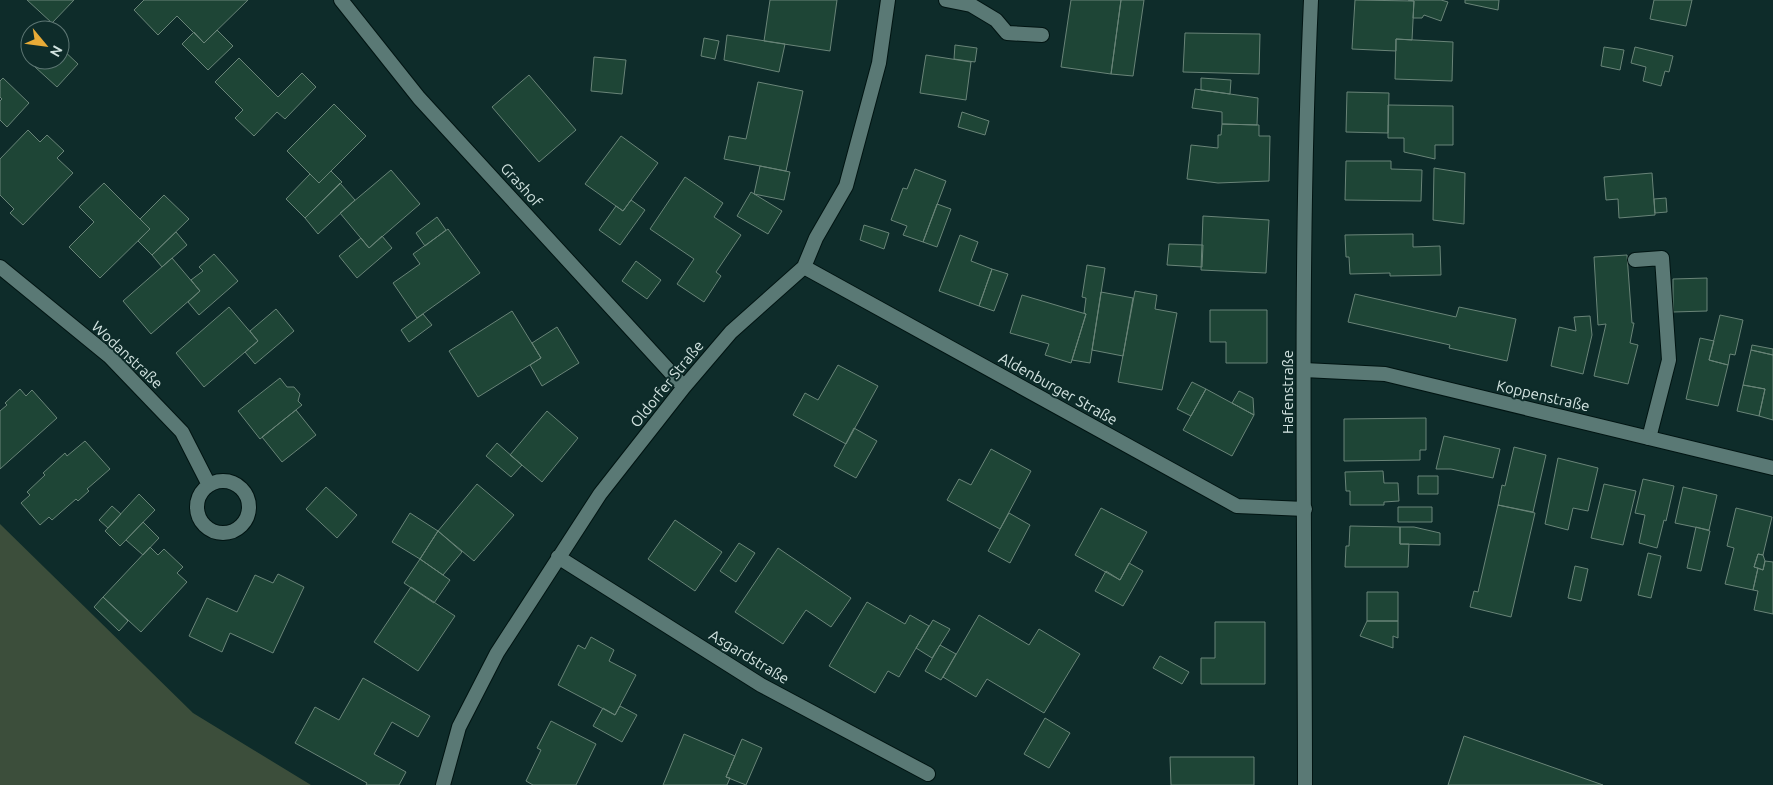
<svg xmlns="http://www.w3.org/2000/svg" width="1773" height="785" viewBox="0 0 1773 785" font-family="Ubuntu,sans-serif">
<rect width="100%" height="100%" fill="#0e2c2a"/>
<path fill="#3c4e3b" d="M0,524L193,713L311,785H0Z"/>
<path fill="#1e4536" stroke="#698478" d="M27,0H74L52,23Z
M144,0H248L204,43L177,16L158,35L134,10Z
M770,0H837L830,51L764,41Z
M1071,0H1121L1111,74L1061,67Z
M1121,0H1144L1133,76L1111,74Z
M1355,0L1414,1L1412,40L1396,39V51L1352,49Z
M1408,0H1441L1448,2L1441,21L1424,15L1422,18H1413L1414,1Z
M1465,0H1499L1498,10L1465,3Z
M1654,0H1692L1686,26L1650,19Z
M217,30L233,46L208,70L182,44L194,32L204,43Z
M1185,33L1260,34L1259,74L1183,72Z
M727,35L785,44L779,72L724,60Z
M704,38L719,41L715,59L701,56Z
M1396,39L1453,42L1452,81L1395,79Z
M955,45L977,48L975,62L954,59Z
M60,47L78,64L57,87L35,67L42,60H60Z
M1604,47L1624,50L1620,70L1601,66Z
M1635,47L1673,56L1669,72L1665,71L1661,86L1643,81L1646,67L1631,63Z
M926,55L971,62L966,100L920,93Z
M594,57L626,60L622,94L591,91Z
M239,58L278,97L302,73L316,87L285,119L277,112L254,136L235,118L243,110L215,82Z
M529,75L576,130L539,162L492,107Z
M3,78L29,103L7,127L0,120V101L2,99L0,97V81Z
M1201,78L1231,80L1230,94L1201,90Z
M758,82L803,91L786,171L724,159L729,136L746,139Z
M1195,89L1258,98L1257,125L1222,124V112L1192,108Z
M1347,92L1389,93L1388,133L1346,132Z
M334,104L366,136L319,183L287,151Z
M1388,105L1453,106V145H1435V159L1404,152V138H1388Z
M962,112L989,121L985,135L958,127Z
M1222,124L1259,125V136H1270L1269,181L1218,183L1187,179L1191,145L1218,148V135H1221Z
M28,130L40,142L47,135L64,151L57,158L73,173L23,225L10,213L14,209L0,195V159Z
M621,136L658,163L623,211L585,184Z
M1346,161H1391V169L1422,170L1421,201L1345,200Z
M760,166L790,172L784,200L754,194Z
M1434,168L1465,173L1464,224L1433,220Z
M915,169L946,181L923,242L903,235L907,226L891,220L903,188L907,189Z
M391,170L420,204L369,248L340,213Z
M331,171L342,182L305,218L286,199L310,174L319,183Z
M1652,173L1655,215L1619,218L1618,199L1606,200L1604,177Z
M685,177L723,203L714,217L741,235L716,272L721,276L704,302L677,284L694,259L650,229Z
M104,183L150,229L100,278L69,247L94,222L79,207Z
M340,183L355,200L318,234L305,218Z
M751,192L782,211L768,234L737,216Z
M164,195L189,219L152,255L138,241L150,229L140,219Z
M1666,198L1667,212L1655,213L1654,199Z
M631,200L645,210L620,245L599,230L616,206L623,211Z
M937,204L951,209L937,247L923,242Z
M1203,216L1269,220L1266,273L1201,270Z
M437,217L446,230L425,246L416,233Z
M864,225L889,233L884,249L860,240Z
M448,229L480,273L417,318L393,283L420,264L413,254Z
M176,232L187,245L162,267L152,255Z
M1413,234V247L1440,246L1441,275L1390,276V273L1350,274L1349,257H1346L1345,235Z
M960,235L978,242L971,261L992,269L979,306L939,291Z
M382,236L392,248L357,278L339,256L361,238L369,248Z
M1169,244L1203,245L1202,267L1167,265Z
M214,254L238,281L199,315L188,302L200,291L191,280L203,271L199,267Z
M1627,255L1632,323H1634L1630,343L1638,345L1628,384L1594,376L1606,324L1598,325L1594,257Z
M172,258L200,291L151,334L123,301Z
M636,261L661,280L647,299L622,281Z
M1087,265L1105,268L1090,363L1072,360L1086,314L1084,313L1086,298L1082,297Z
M992,269L1008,274L994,311L979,306Z
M1707,278V311L1673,312V279Z
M1135,291L1157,295L1155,309L1177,313L1162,390L1118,382Z
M1101,292L1133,298L1123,356L1092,350Z
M1355,294L1456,317L1459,307L1516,319L1507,361L1449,348L1450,345L1348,322Z
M1022,295L1086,314L1071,363L1045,355L1049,344L1010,333Z
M229,307L258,341L204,387L176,353Z
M276,309L294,331L255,364L245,352L258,341L250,331Z
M1210,310H1267V363H1226V342H1210Z
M512,311L541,358L478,397L449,351Z
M423,314L432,325L409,342L401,330Z
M1720,315L1743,320L1735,355L1730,354L1728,365L1709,360Z
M1590,316L1592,335L1583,374L1551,366L1559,327L1576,331L1574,317Z
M557,327L579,363L542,386L530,365L541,358L532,343Z
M1700,338L1714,341L1709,360L1728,365L1718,406L1686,399Z
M1752,345L1773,349V355L1751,350Z
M1751,350L1773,355V420L1759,416L1765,389L1743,385Z
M838,365L878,386L846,444L793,415L805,393L818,400Z
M280,378L287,387H294L300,394L298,401L302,405L260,439L238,411Z
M1192,382L1206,389L1191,416L1177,409Z
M1743,385L1765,389L1759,416L1737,411Z
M20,389L26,396L32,390L57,418L0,469V411L7,405L5,403Z
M1206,389L1254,415L1232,456L1183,430Z
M1239,391L1253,398L1254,415L1232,403Z
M296,410L316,435L282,462L262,437Z
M547,411L578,438L542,482L510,455Z
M1426,418V450H1420V460L1344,461V419Z
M854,428L877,441L856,478L834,466Z
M1444,436L1500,449L1493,478L1451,469H1436Z
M85,441L110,469L87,489L89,491L78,501L76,499L52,520L49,517L40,525L21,503L30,495L27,492L45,475L43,473L65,453L67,456Z
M497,443L522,465L511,477L486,456Z
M1514,447L1546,455L1533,512L1498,505L1502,485L1505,486Z
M991,449L1031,471L1000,529L947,500L959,479L971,485Z
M1558,458L1598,468L1588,511L1573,508L1568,530L1545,524Z
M1383,471L1384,483H1398L1399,501L1384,502V505H1350V491H1346L1345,472Z
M1418,476H1438V494H1418Z
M1643,479L1674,486L1666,521L1664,520L1657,548L1639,543L1645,515L1635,513Z
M477,484L514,515L474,561L438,531Z
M1604,484L1636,491L1623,545L1591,538Z
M326,487L357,515L337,538L306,509Z
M1683,487L1717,495L1709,530L1675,523Z
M139,494L155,510L120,546L105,531Z
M1498,505L1535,513L1511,617L1470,607L1474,591L1478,592Z
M112,506L121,514L108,528L99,520Z
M1398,507H1432V522H1398Z
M1101,508L1147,532L1120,580L1075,555Z
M1736,508L1772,517L1763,555L1758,554L1754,567L1758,568L1753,590L1725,584L1734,548L1727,546Z
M410,513L438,531L420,559L392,542Z
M1009,513L1030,525L1010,563L988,551Z
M675,520L722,552L695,591L648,559Z
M143,522L159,538L143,555L126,540Z
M1350,526L1400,527V544H1409L1408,567H1345L1346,546H1349Z
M1400,527H1414L1440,533V545L1400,544Z
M1696,527L1710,531L1701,571L1687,568Z
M438,531L462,552L443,575L420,559Z
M739,543L755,553L736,582L720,571Z
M150,547L158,555L164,549L183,567L177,573L187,582L141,632L103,597Z
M778,548L851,598L831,627L806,610L783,644L735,612Z
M1648,553L1661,556L1651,598L1638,595Z
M1758,554L1763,555L1765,561L1763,570L1754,567Z
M420,559L450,580L434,603L404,583Z
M1765,561L1773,562V614L1754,610L1758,591L1753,590L1758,568L1763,570Z
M1129,563L1143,571L1123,606L1095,591L1106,571L1120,580Z
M1575,566L1588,569L1581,601L1568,598Z
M278,574L304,587L273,653L230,633L222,652L189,636L207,598L237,612L255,575L273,583Z
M411,587L455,616L418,671L374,642Z
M1367,592H1398V621H1367Z
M103,597L128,621L119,631L94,607Z
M867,602L905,624L910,615L929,626L899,677L888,671L875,693L829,666Z
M979,615L1029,645L1039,629L1080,654L1044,713L987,679L976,697L943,677Z
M933,620L950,629L932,658L916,648Z
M1367,621H1398V638L1393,636V648L1360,636Z
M1215,622H1265V684H1201V658H1215Z
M591,637L614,650L609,661L636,675L615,715L558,685L578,645L585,649Z
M940,645L956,654L941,680L925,671Z
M1160,656L1189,672L1182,684L1153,668Z
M363,678L430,716L418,737L392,722L374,754L406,772L399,785H366L367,783L295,743L315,707L339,720Z
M620,706L637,715L622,742L593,726L603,708L615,715Z
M1045,718L1070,733L1049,768L1024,754Z
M551,721L596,744L576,785H533L526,781L541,750L537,748Z
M684,734L735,756L726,777L730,778L727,785H663Z
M1464,736L1603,785H1448Z
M742,739L762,748L746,785L726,777Z
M1170,757H1254V785H1171Z"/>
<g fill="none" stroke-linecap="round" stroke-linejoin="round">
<defs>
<path id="service" d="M946,0L971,5L996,20L1007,33L1042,35
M1635,260L1662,258L1669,360L1649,438"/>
<path id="minor" d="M341,0L419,98L684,387
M0,267L109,356L182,432L209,485
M804,267L1237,506L1305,509
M1304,370L1385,374L1773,468
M197 507a26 26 0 1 1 52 0a26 26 0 1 1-52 0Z
M558,557L761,685L928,774
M443,785L459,727L497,653L600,494L684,387L731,332L804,267L816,238L846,186L879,63L888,0"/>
<path id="tertiary" d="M1305,785C1305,523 1299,261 1311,0"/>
</defs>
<use href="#service" stroke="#001412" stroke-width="16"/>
<use href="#minor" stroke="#001412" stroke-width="16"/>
<use href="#tertiary" stroke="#001412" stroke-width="16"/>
<use href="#service" stroke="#5a7975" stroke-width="14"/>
<use href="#minor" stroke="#5a7975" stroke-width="14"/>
<use href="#tertiary" stroke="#5a7975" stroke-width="14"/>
</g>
<g text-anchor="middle" stroke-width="4" stroke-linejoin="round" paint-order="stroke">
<g font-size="15" fill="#d3e4e1" stroke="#0e2c2a">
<text transform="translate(521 185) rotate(48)" y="5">Grashof</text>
<text transform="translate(127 355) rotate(43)" y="5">Wodanstraße</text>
<text transform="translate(667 384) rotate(-51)" y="5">Oldorfer Straße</text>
<text transform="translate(1058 389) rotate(29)" y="5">Aldenburger Straße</text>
<text transform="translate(1288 392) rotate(-90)" y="5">Hafenstraße</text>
<text transform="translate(1543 396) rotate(13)" y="5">Koppenstraße</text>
<text transform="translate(749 657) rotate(31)" y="5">Asgardstraße</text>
</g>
</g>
<g transform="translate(45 45) rotate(119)"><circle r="24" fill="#0e2c2a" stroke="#5d7673"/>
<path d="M0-4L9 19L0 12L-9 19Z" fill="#e8ab37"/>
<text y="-8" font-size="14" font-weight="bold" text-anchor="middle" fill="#d3e4e1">N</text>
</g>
</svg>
